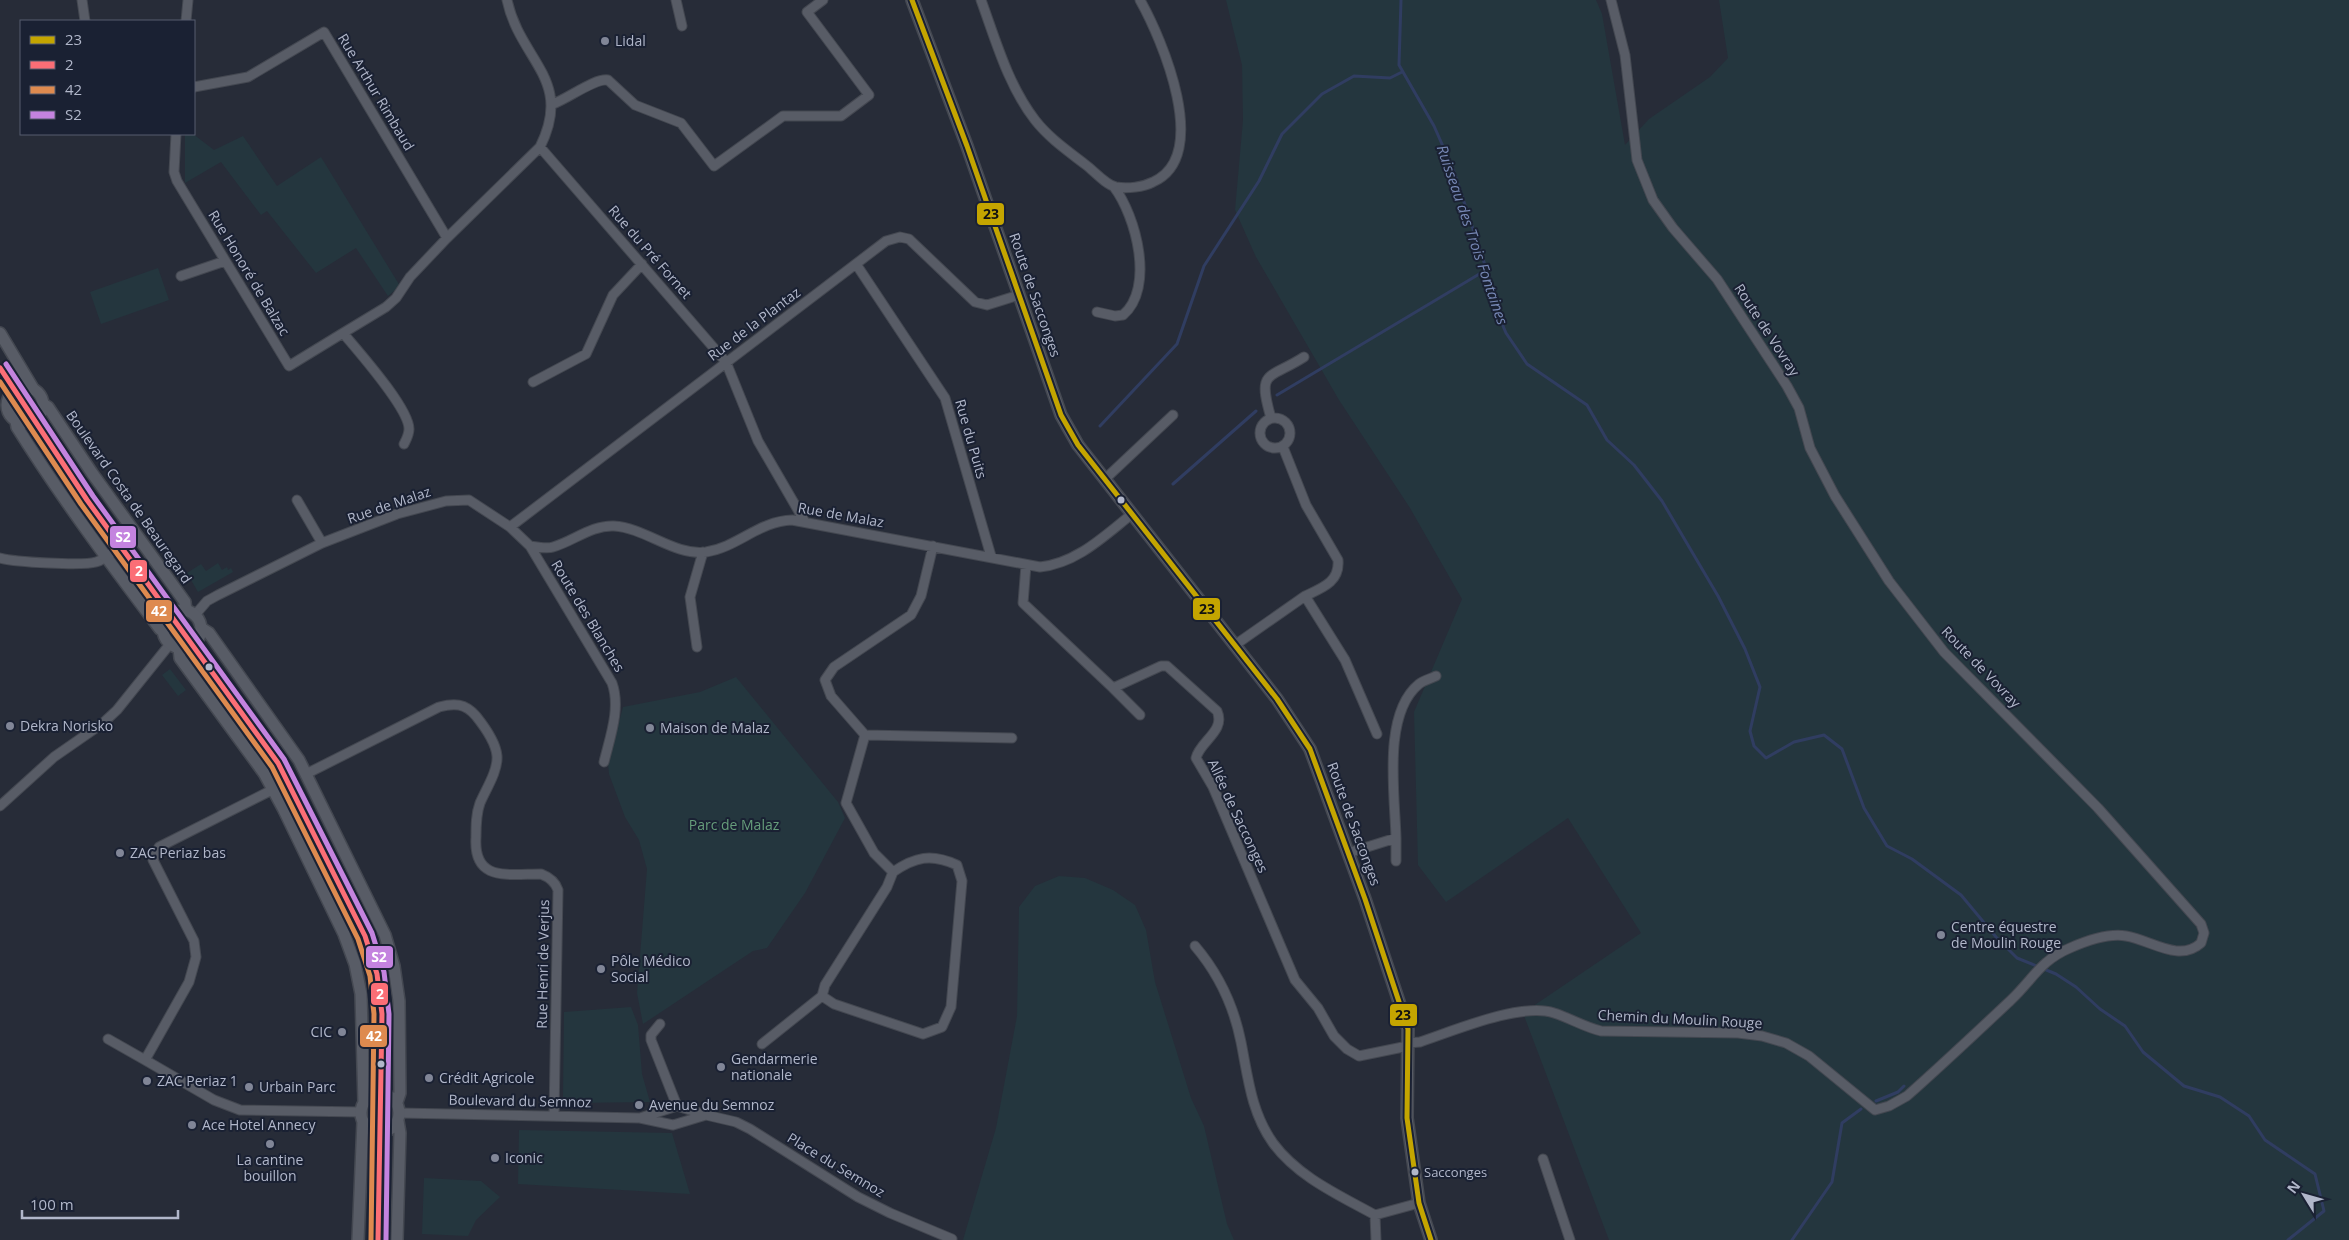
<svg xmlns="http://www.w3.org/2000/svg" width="2349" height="1240" viewBox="0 0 2349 1240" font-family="'Open Sans',sans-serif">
<rect width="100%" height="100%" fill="#272c38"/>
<path fill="#24363e" d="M1226,0H1596L1602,14L1625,145L1649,119L1710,77L1728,58L1719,0H2349V1240H1609L1523,1013L1641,933L1568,818L1446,902L1418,865L1414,712L1462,599L1410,508L1339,400L1256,257L1235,210L1243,120L1242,65Z
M185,134H193L214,150L243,136L277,186L321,157L400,286L388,296L356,248L316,273L267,211L261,215L221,162L185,183Z
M158,268L169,300L101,324L90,292Z
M218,563L222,570L227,567L228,570L231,568L233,572L198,592L187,573L201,564L206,571Z
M170,669L186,690L178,696L162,675Z
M736,677L838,802L845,818L805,893L767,948L753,951L643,1024L637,993L647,869L639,840L625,817L609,774L608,764L623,707L700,692Z
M1059,876L1085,878L1113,890L1135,905L1146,930L1155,982L1191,1098L1204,1126L1227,1224L1234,1240H963L996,1128L1017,1016L1019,907L1035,886Z
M631,1007L638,1025L642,1074L650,1102L569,1103L563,1097L564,1012Z
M519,1130L672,1133L690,1194L518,1184Z
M424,1178L481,1181L500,1197L476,1220L468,1236L422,1234Z"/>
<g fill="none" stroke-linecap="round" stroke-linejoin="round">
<path stroke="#303d61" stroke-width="3" d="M1401,0L1399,65L1434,126L1453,169L1484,262L1495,307L1506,333L1527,364L1587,405L1607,440L1634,465L1662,501L1718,596L1745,649L1760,687L1750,731L1754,746L1766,758L1794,742L1824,735L1842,749L1864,808L1887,846L1912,859L1961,895L1996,937L2017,958L2056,974L2076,987L2100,1009L2125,1026L2143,1052L2184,1086L2220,1097L2249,1116L2265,1140L2315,1174L2324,1211L2288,1240
M1277,395L1486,270
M1100,426L1177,344L1204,266L1259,181L1282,134L1322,94L1354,76L1390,78L1402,72
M1173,484L1256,411
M1876,1101L1898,1092L1904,1086
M1792,1240L1832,1182L1842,1123L1861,1109"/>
<defs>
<path id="minor" d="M82,0L85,21
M507,0C520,61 574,79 540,147L726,362L758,441L805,522
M676,0L682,26
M981,0C996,41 1008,85 1035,120C1049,138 1068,151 1086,165C1094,171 1106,185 1116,187C1128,189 1143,187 1153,182C1212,156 1162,39 1140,0
M186,21L188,0
M194,87L248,77L324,32L447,238
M553,104C569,98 595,78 608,80L635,105L681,123L714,166L783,116H841L869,95L807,12L823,0
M176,134L174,172L177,181L289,366L343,333
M856,264L945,398L991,556
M181,276L225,261
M1097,312L1115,316L1123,315C1155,288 1136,216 1114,187
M533,382L586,354L613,295L642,264
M1260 433a15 15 0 1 1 30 0a15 15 0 1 1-30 0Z
M1271,418C1257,369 1268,380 1304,357
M404,444C406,440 409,435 409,429C409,408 358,351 343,333L386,307L396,298L410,277L447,238L540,147
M1283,447L1306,505L1338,560C1340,582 1322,588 1305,596
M1105,479L1173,415
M297,500L322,543
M510,527L886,241L900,237L909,239L975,302L987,305L1019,295
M530,546C537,547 547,549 553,547C574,541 591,525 614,526C646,528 674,556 706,552C738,547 759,521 792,520L1040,567C1077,563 1104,536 1132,514
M0,558C15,562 82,566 96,562C114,557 116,540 139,540
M1026,565L1023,603L1113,688L1161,666H1167L1217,711C1226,731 1200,741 1196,758L1213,787L1295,980L1318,1008L1334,1036L1347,1049L1359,1056L1408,1046
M195,615L207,601L218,595L322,543L397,514L446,501L469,500L510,527L530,546L612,683C621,708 610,737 604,762
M1235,645L1305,596L1345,660L1377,734
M697,647L690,597L703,552
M1113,688L1140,715
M865,735L831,696L825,680L834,667L911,615L921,596L933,546
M865,735L1012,738
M306,774L439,707C454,703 465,703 476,716C484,726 496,743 497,756C498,771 486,789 480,803C476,814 476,825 476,837C473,882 507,874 541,874C549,877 555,881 558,890L554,1116
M272,790L159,847L153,860L194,941L196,957L189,982L145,1060L214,1100L240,1110L361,1112
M0,806L54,757L103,723L117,710L170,644
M1396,838V861
M1348,853L1396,838C1395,795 1382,714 1419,684C1424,680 1430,679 1436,676
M1195,946C1218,973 1234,1007 1241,1042C1248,1077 1251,1112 1273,1143C1298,1177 1339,1195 1375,1215L1419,1203
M822,996L834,1004L923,1034L942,1027L951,1007L962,881L957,865C931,853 915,857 893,872
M660,1024L651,1035V1040L677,1106
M108,1039L145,1060
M1408,1043L1420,1042C1453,1031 1521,1002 1554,1013C1570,1018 1584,1027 1601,1031L1738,1033L1762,1036L1786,1043L1809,1056L1875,1110L1889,1106L1907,1096C1942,1065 1977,1032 2011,1000C2033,979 2041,960 2070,948C2086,941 2109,933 2126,936C2151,940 2179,963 2201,943L2204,933L2201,924L2098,808L1944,652L1889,581L1835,496L1810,448L1799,408L1787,386L1717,279L1673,228L1653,200L1637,160L1625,55L1611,0
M762,1044L822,996L825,985L887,887L893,872L874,853L846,803L865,735
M400,1113L640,1118L673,1125L706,1115L677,1106L640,1118
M706,1115L736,1122L750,1129L858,1197L890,1213L952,1239
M1543,1159L1570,1240
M1375,1215L1376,1240"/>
<path id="tertiary" d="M912,0L967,146L1061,415L1078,445L1277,699L1310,749L1365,899L1408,1029L1407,1118L1419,1203L1431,1240
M0,333L34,390
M7 405a18 18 0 1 1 36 0a18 18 0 1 1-36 0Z
M43,404L48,407L92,473L185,602L186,611
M16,421L17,427C61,497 110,563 160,629L164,631
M163 629a19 19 0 1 1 38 0a19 19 0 1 1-38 0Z
M201,628L209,633L299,760L385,935L394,966L399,1001L400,1093L397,1102
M179,648L180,658L264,773L284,810L344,934L355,964L361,994L364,1103
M361 1113a19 19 0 1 1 38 0a19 19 0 1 1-38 0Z
M358,1240L363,1121
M397,1240L400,1133L398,1121"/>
</defs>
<use href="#minor" stroke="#444851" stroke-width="11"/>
<use href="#tertiary" stroke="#444851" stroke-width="14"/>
<use href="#minor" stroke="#585c66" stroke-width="9"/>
<use href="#tertiary" stroke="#585c66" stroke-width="11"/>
<defs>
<path id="bus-1" d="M912,0L967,146L1061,415L1078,445L1277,699L1310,749L1365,899L1408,1029L1407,1118L1419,1203L1431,1240"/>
<path id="bus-2" d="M0,368L87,500L278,763L365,936L377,974L382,1014L378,1240"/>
<path id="bus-3" d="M0,382L81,504L272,767L358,939L370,976L374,1014L371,1240"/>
<path id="bus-4" d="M6,364L93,496L284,759L372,933L384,972L389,1014L386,1240"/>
</defs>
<use href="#bus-1" stroke="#1a2133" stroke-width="9"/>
<use href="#bus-2" stroke="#1a2133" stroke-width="9"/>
<use href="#bus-3" stroke="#1a2133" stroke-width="9"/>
<use href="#bus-4" stroke="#1a2133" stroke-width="9"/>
<use href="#bus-1" stroke="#c4a500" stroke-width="5"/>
<use href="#bus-2" stroke="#fb6e76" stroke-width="5"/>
<use href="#bus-3" stroke="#de8a4f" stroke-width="5"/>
<use href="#bus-4" stroke="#c483df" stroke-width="5"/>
</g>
<g fill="#818697" stroke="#1a2133" stroke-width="2">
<circle cx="605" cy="41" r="5"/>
<circle cx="10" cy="726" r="5"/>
<circle cx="650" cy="728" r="5"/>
<circle cx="120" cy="853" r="5"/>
<circle cx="1941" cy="935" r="5"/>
<circle cx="601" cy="969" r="5"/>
<circle cx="342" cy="1032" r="5"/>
<circle cx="721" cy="1067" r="5"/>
<circle cx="429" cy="1078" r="5"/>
<circle cx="147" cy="1081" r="5"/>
<circle cx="249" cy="1087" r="5"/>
<circle cx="639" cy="1105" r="5"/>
<circle cx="192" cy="1125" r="5"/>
<circle cx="270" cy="1144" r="5"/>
<circle cx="495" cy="1158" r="5"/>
</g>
<g fill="#b1b7ca" stroke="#1a2133" stroke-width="2">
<circle cx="1121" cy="500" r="4.5"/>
<circle cx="209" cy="667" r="4.5"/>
<circle cx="381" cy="1064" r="4.5"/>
<circle cx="1415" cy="1172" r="4.5"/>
</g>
<g text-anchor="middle" stroke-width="4" stroke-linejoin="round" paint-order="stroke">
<g font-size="13" fill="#b1b7ca" stroke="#1a2133" text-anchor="start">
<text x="1424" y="1177">Sacconges</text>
</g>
<g font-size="14" fill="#b1b7ca" stroke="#1a2133" text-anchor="start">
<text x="615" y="46">Lidal</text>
<text x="20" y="731">Dekra Norisko</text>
<text x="660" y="733">Maison de Malaz</text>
<text x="130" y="858">ZAC Periaz bas</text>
<text x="1951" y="932">Centre équestre<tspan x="1951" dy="16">de Moulin Rouge</tspan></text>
<text x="611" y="966">Pôle Médico<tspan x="611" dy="16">Social</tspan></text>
<text x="332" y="1037" text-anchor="end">CIC</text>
<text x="731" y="1064">Gendarmerie<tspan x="731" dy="16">nationale</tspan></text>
<text x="439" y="1083">Crédit Agricole</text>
<text x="157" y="1086">ZAC Periaz 1</text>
<text x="259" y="1092">Urbain Parc</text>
<text x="649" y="1110">Avenue du Semnoz</text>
<text x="202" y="1130">Ace Hotel Annecy</text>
<text x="505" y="1163">Iconic</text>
<text x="270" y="1165" text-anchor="middle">La cantine<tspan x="270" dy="16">bouillon</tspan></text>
</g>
<g font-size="14" fill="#b1b7ca" stroke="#1a2133">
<text transform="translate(376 92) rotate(59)" y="5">Rue Arthur Rimbaud</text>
<text transform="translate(650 252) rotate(49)" y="5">Rue du Pré Fornet</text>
<text transform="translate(249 273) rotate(59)" y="5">Rue Honoré de Balzac</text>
<text transform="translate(1035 295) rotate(71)" y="5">Route de Sacconges</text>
<text transform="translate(754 324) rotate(-37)" y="5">Rue de la Plantaz</text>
<text transform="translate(1767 330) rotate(57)" y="5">Route de Vovray</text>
<text transform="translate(971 439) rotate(74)" y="5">Rue du Puits</text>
<text transform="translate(129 497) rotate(55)" y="5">Boulevard Costa de Beauregard</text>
<text transform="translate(389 505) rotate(-19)" y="5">Rue de Malaz</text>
<text transform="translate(841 515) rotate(10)" y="5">Rue de Malaz</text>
<text transform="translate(588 616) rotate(59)" y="5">Route des Blanches</text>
<text transform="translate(1981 667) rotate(46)" y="5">Route de Vovray</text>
<text transform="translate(1238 816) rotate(65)" y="5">Allée de Sacconges</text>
<text transform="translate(1354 824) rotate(70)" y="5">Route de Sacconges</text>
<text transform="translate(543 964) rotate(-89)" y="5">Rue Henri de Verjus</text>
<text transform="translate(1680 1019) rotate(3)" y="5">Chemin du Moulin Rouge</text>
<text transform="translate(520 1101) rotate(1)" y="5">Boulevard du Semnoz</text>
<text transform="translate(836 1165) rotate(31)" y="5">Place du Semnoz</text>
</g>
<g font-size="14" fill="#669d7b" stroke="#1a2133">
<text x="734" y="830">Parc de Malaz</text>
</g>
<g font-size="15" font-style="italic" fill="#7687b4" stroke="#1a2133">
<text transform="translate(1472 235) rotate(71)" y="5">Ruisseau des Trois Fontaines</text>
</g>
</g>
<g stroke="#1a2133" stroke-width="2">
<rect x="976" y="202" width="29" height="24" rx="5" fill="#c4a500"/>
<rect x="109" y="525" width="28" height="24" rx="5" fill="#c483df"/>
<rect x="129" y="559" width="19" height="24" rx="5" fill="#fb6e76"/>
<rect x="1192" y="597" width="29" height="24" rx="5" fill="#c4a500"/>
<rect x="145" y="599" width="28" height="24" rx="5" fill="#de8a4f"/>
<rect x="365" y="945" width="29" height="24" rx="5" fill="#c483df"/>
<rect x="370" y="982" width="19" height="24" rx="5" fill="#fb6e76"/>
<rect x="1389" y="1003" width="29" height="24" rx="5" fill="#c4a500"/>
<rect x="359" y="1024" width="29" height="24" rx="5" fill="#de8a4f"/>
</g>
<g font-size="14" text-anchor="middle" font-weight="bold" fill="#fff">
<text x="123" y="542">S2</text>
<text x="139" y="576">2</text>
<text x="159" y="616">42</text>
<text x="379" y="962">S2</text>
<text x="380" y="999">2</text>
<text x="374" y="1041">42</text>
</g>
<g font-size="14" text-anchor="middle" font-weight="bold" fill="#111">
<text x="991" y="219">23</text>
<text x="1207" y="614">23</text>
<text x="1403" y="1020">23</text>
</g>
<rect x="20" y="20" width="175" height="115" fill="#1a2133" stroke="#565d6f"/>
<rect x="30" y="36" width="25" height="8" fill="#c4a500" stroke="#565d6f"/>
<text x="65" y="45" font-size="15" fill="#b1b7ca">23</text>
<rect x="30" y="61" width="25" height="8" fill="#fb6e76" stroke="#565d6f"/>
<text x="65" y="70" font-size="15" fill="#b1b7ca">2</text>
<rect x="30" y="86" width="25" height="8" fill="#de8a4f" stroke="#565d6f"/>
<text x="65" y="95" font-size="15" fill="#b1b7ca">42</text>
<rect x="30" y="111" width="25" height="8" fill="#c483df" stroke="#565d6f"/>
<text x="65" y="120" font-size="15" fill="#b1b7ca">S2</text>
<g transform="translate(2304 1195) rotate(307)" stroke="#1a2133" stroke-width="4" paint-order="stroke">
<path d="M0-4L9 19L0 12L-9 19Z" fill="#b1b7ca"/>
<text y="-8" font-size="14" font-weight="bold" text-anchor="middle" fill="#b1b7ca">N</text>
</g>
<path d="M22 1210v8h156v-8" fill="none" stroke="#b1b7ca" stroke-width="2.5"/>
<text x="30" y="1210" font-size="15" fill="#b1b7ca" stroke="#1a2133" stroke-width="4" paint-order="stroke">100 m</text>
</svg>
